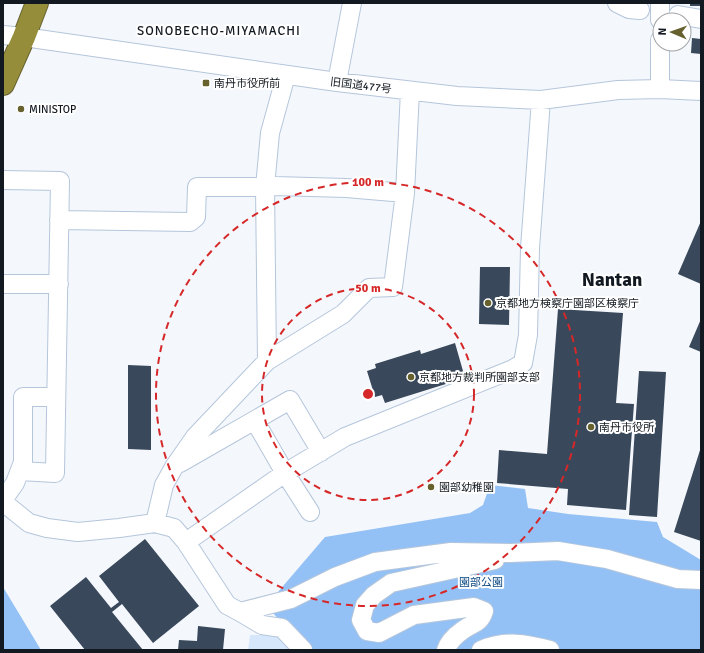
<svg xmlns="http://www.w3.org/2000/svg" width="704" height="653" viewBox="0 0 704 653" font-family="Signika,'Noto Sans JP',sans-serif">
<rect width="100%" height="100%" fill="#f4f7fc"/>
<path fill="#d6e7fc" d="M250,635H281L295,650H248Z"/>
<path fill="#94c1f5" d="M490,485L525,489L528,508L568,514L657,522L663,537L701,560V650H309L266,606L325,537L470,513L483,505Z"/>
<path fill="#94c2f6" d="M3,587L6,592L41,650H3Z"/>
<path fill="#39485a" d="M690,3H701V6H690Z
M692,38L701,39V54L691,53Z
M701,221V284L678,274Z
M480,267H510L509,325L479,324Z
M558,309L623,313L616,403L634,404L626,510L567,505L568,489L497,483L499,450L547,454Z
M701,319V352L689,347Z
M455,343L465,378L385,403L382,395L375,397L367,371L376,368L375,364L420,350L421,354Z
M128,365L151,366V450L128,449Z
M639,371L666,372L657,517L629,515Z
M701,447V541L674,532Z
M145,539L199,606L153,643L122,604L112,612L143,650H85L50,606L86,577L111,608L119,602L99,576Z
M198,626L225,629L223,650H178L179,640L197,641Z"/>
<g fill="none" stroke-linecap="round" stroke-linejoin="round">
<defs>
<path id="minor" d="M617,3L629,9L640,10
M678,15L701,19
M660,20V3
M3,35L24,37L337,82L457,96L541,100L618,90L660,89L701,91
M337,82L352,3
M660,89V40
M3,180L60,181L55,473L20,471
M59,220L190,222L196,217L197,187H265L275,186L346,188L405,193
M3,284H59
M267,361L265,187L270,133L286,75
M255,421L285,473L310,512
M180,463L290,400L321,452
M3,500L15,483L23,462V397H56
M3,502L29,523L47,528L78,532L119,528L155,523L174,528L186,542L227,605L240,612L291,599L335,577L375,562L451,552L511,553L558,551L607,559L678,579L701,580
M155,523L164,485L174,467L195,437L267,361L343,314L369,288L393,287L405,193L410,91
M186,542L285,473L345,437L513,369L523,363L528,335L530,248L541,100
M240,612L262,625L282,628L303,650
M446,650C448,643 456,635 463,630C473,623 480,624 484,611L474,607L414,615L379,633L367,631L361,620L365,605L374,595L391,583L495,560
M481,650C505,640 525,643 550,650"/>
<path id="highway" d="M3,84L24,37L37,3"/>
</defs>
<use href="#minor" stroke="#b5c6db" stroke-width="20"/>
<use href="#highway" stroke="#686431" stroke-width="24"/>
<use href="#minor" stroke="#fff" stroke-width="18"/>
<use href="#highway" stroke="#968d3a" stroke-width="22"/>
</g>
<g fill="none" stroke="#d62828" stroke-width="2" stroke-dasharray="7 5">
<circle cx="368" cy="394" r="106"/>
<circle cx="368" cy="394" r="212"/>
</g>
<g fill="#67612e" stroke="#fff" stroke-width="1.5">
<rect x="202" y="79" width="8" height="8" rx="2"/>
<circle cx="21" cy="109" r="4"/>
<circle cx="488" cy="303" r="4"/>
<circle cx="411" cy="377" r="4"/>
<circle cx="591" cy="427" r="4"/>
<circle cx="431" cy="487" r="4"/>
</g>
<g text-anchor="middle" stroke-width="4" stroke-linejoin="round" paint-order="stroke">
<g font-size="11" fill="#121920" stroke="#fff" text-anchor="start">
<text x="214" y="87">南丹市役所前</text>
<text x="29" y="113">MINISTOP</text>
<text x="496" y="307">京都地方検察庁園部区検察庁</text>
<text x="419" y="381">京都地方裁判所園部支部</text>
<text x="599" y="431">南丹市役所</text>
<text x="439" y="491">園部幼稚園</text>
</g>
<g font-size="11" fill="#121920" stroke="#fff">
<text transform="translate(361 85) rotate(7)" y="4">旧国道477号</text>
</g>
<g font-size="11" fill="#0a4781" stroke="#fff">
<text x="481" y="586">園部公園</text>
</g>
<g font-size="13" letter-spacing="1" fill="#121920" stroke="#fff">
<text x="219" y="35">SONOBECHO-MIYAMACHI</text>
</g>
<g font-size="19" font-weight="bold" fill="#121920" stroke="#fff">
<text x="612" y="286">Nantan</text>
</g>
</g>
<circle cx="368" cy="394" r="6" fill="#d62828" stroke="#fff" stroke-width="2"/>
<g font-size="12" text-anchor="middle" font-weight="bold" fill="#d62828" stroke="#fff" stroke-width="4" stroke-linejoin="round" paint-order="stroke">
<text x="368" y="186">100 m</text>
<text x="368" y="292">50 m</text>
</g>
<rect width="704" height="653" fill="none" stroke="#121920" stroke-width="8"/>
<g transform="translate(672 32) rotate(272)"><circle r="19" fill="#ffffff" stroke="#a0a3a6"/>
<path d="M0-3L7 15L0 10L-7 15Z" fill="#67612e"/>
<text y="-6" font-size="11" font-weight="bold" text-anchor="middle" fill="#121920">N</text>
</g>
</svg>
